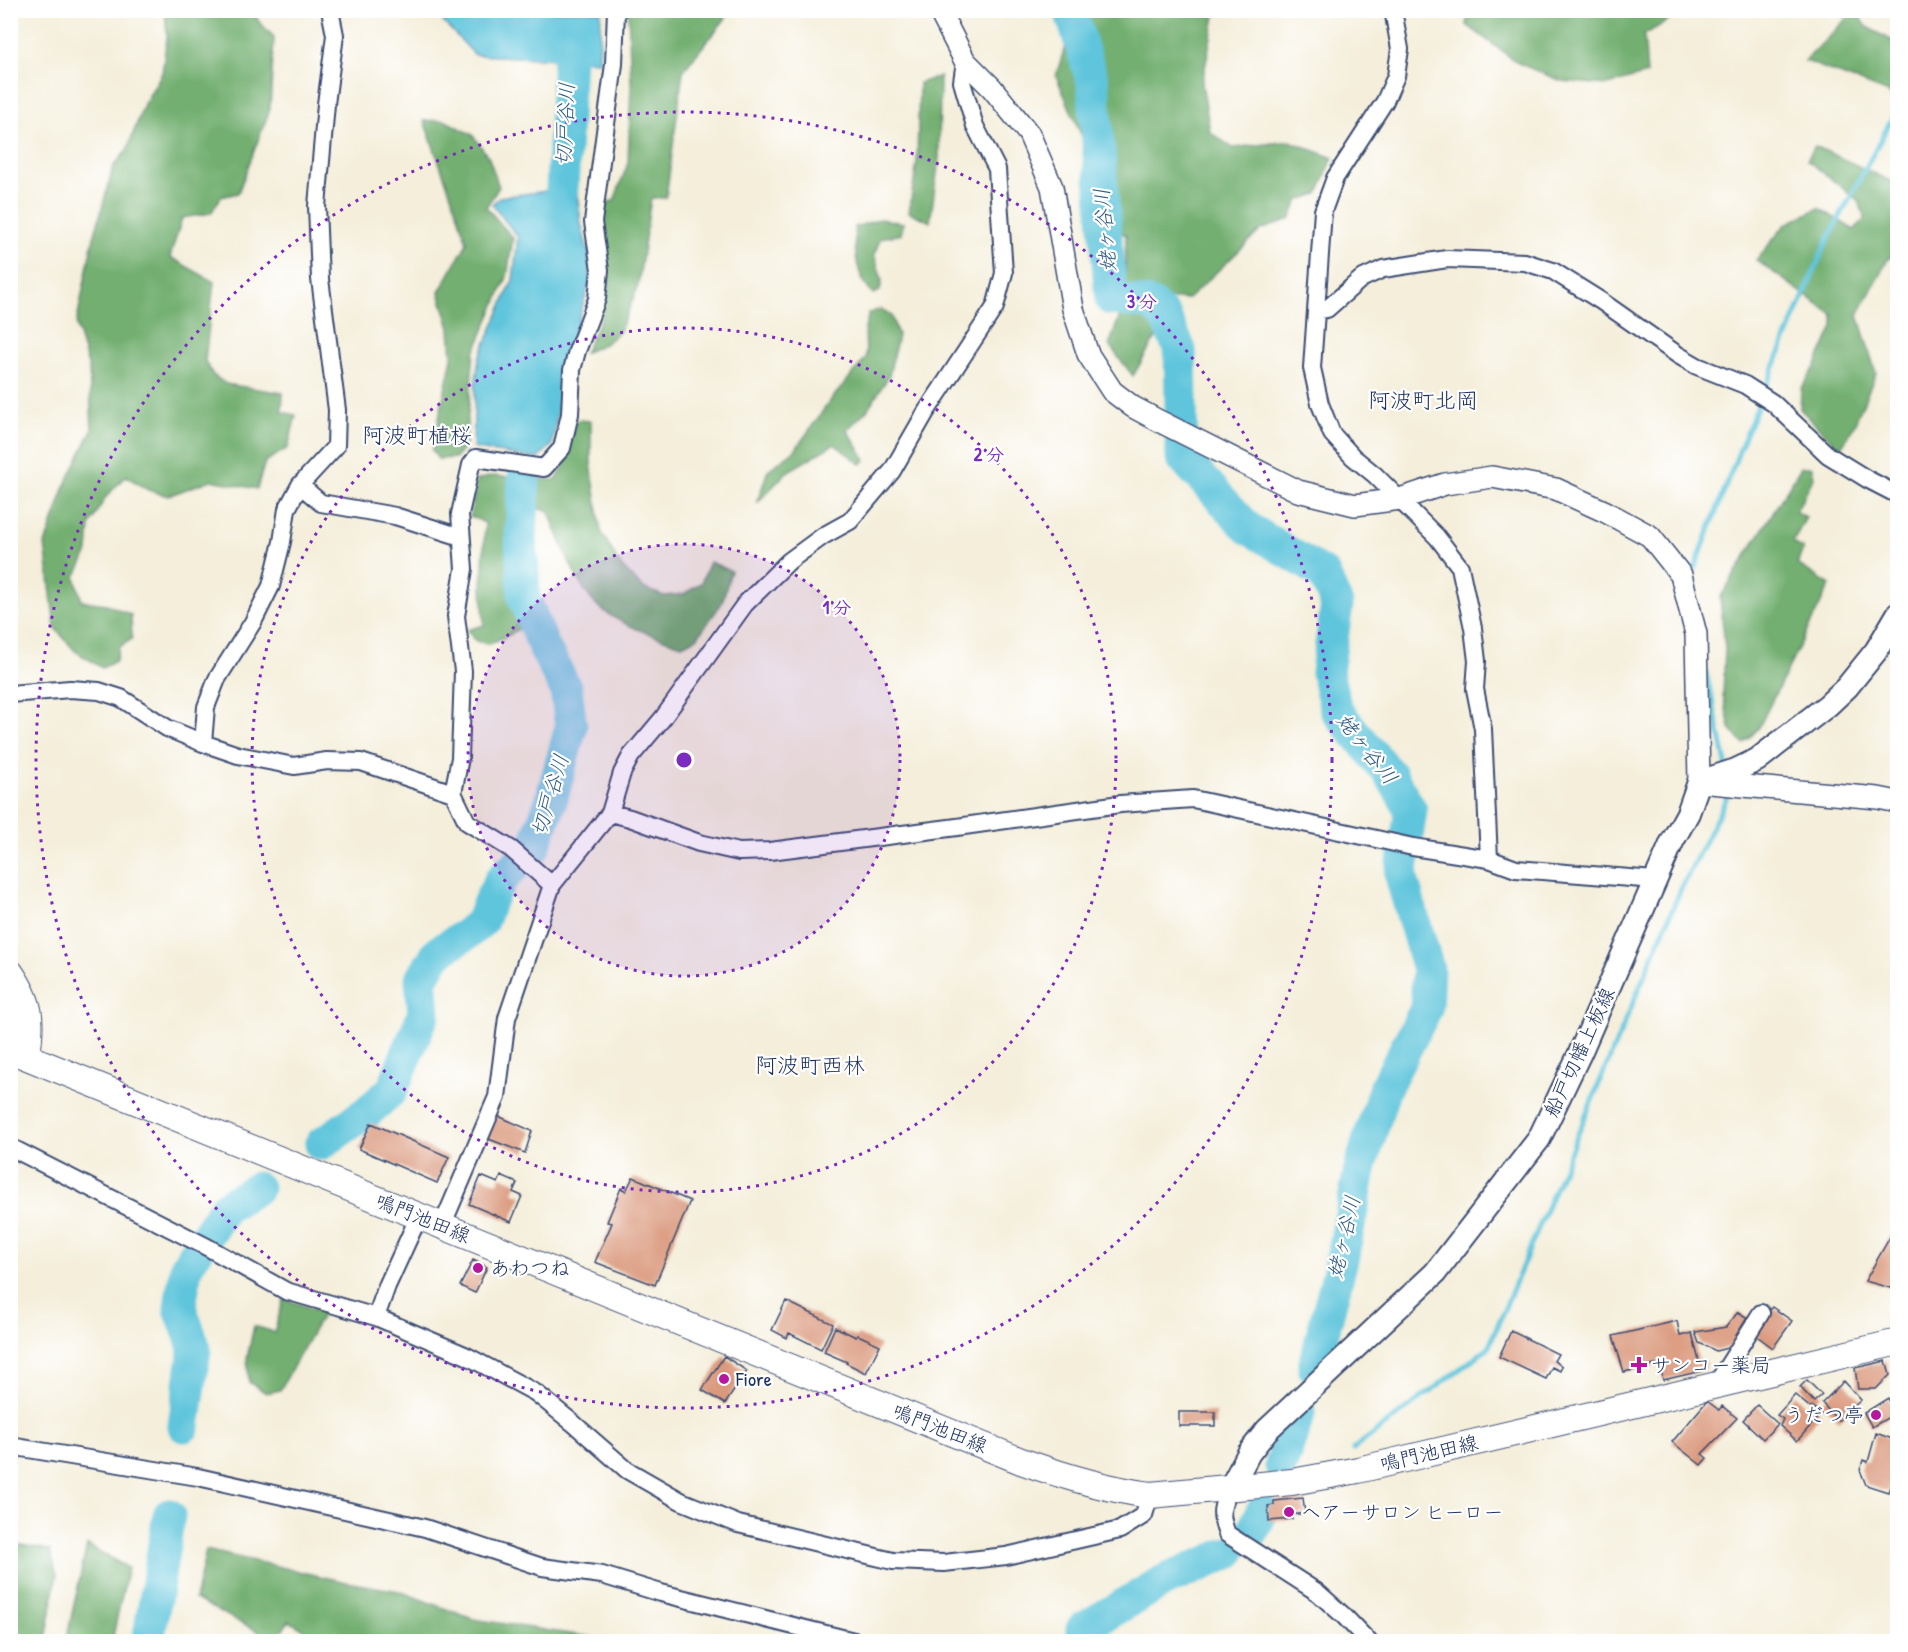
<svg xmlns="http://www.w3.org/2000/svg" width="1908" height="1652" viewBox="0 0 1908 1652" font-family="'Patrick Hand','Klee One',sans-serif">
<rect width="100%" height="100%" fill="#fff"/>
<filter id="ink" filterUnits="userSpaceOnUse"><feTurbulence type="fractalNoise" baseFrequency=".0167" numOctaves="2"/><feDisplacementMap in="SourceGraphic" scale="12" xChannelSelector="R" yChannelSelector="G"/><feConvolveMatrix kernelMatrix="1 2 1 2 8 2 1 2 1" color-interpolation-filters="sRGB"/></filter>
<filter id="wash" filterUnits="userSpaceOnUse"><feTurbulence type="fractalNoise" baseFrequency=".008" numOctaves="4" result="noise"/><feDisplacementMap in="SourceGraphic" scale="24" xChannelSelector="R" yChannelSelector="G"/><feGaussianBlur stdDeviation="1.35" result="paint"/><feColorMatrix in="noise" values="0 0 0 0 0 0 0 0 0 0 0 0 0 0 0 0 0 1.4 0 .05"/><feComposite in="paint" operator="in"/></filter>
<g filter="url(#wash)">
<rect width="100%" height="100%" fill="#f4eeda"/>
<path fill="#72af6f" stroke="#466f66" stroke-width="1.5" d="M165,11H254L259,22L274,37L270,109L238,193L221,197L211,213L182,218L170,257L214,282L205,361L213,375L226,384L283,393L282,412L296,415L288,448L265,462L257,489L211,480L168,496L148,490L126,476L106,497L90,525L88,552L75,577L82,601L107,604L131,615L132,639L119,647L116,661L102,668L75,651L55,628L45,544L66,483L92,430L89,369L76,325L91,249L113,167L127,150L144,104L162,73L167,36Z
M628,11H725L726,18L683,71L666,198H651L638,286L620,331L606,343L584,353L602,316L608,269L601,225L604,202L614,201L628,163L631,84Z
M1060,11H1216L1202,83L1210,132L1233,148L1290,141L1333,158L1318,194L1299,200L1290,219L1261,230L1188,299H1168L1159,332L1133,376L1109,345L1119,318L1125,272L1126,235L1111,227L1089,153L1056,76L1068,37Z
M1467,11V10L1675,11L1673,18L1644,35L1647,74L1608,85L1561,81L1518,63L1467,25Z
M1854,11H1856L1865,26L1891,40L1897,39V107L1889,93L1805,61Z
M940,76L939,159L930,222L909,212L917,162L919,83Z
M444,120L473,135L489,158L499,187L486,207L513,238L507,277L474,353L465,446L456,458L438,459L432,450L452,358L450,328L439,292L467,243L454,203L424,121Z
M1815,146L1897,184V260L1889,257L1858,315L1876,373L1852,430L1840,449L1800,409L1801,389L1814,369L1833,327V315L1756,260L1786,224L1819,208L1854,230L1865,219L1859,201L1807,160Z
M880,219L904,223L901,234L881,238L874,254L882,280L880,291L873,294C856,278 854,249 855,227Z
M881,309L891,315L898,335L889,376L867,410L847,430L866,460L861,464L834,444L787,472L757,503L768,470L795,450L830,401L866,358L865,328L869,313Z
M576,420L591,421V463L601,531L620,565L643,588L664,596L684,594L701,583L710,562L731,571L722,603L697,638L682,645C654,636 610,622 591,599C573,577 559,537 548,510L516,507V594L525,625L509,635L489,644L476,641L467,630L484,625L482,587L485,523L470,516L477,480L492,476L556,480L564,466Z
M1801,467H1812L1814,477L1796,512L1806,517L1793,542L1803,549L1797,564L1830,585L1758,729L1743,744L1730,728L1723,695L1725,648L1720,598Z
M284,1299L324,1312L280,1390L266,1393L249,1382L247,1358L254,1326L274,1332Z
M10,1543L50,1550L57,1575L46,1641H11Z
M87,1545L128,1568L112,1641H66Z
M206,1550L346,1582L399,1591L473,1619L596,1638L592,1642L323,1641L289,1621L275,1640L195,1599Z"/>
<path fill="#5ec5dc" stroke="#3c7a9d" stroke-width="1.5" d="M433,11H601L599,61L475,55Z
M562,189L577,192L581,224L589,255L590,281L566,362L552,445L537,459L473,448L475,386L479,358L513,280L518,237L492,204L500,197Z"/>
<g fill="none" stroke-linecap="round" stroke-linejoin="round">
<path stroke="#5ec5dc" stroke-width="5" d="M1690,581L1741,446L1825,245L1898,107
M1706,672L1727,768
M1353,1449L1488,1348L1680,891L1731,789
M1284,1460L1291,1459"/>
<path stroke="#5ec5dc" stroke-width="33" d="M1070,10L1093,82L1111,299L1151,304L1165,317L1180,350L1182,457L1248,528L1324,574L1337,605L1327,672L1336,710L1391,776L1411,810L1401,876L1428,969L1426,1009L1384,1090L1361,1165L1343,1255L1314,1367
M562,189L569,59
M321,1144L367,1112L392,1090L424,1013L421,979L438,952L467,934L482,921L489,902L501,879L533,849L551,801L571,727L566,689L544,647L524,598L521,538L524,476
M184,1426L195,1349L180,1308L186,1267L225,1207L257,1188
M1281,1465L1299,1413
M1252,1533L1262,1511
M1082,1629L1164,1581L1229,1553
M148,1642L169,1515"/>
</g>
<g id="blocks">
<path fill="#da987b" d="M496,1115L532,1131L525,1153L486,1138Z
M371,1123L449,1157L437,1183L359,1149Z
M481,1176L498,1183L501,1176L517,1183L513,1192L522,1196L511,1222L469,1204Z
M633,1177L690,1201L655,1285L595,1262L612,1223L607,1222L621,1188L626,1191Z
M1898,1223V1290L1865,1281Z
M473,1260L487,1267L475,1293L460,1286Z
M786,1301L833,1324L821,1349L789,1333L787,1338L772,1330Z
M1772,1307L1792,1321L1773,1348L1753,1333Z
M1738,1312L1751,1320L1731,1347L1716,1351L1699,1343L1695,1332L1726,1327Z
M1677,1321L1680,1336L1692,1333L1699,1361H1706V1370L1663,1380L1660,1364L1624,1372L1613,1336Z
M835,1327L856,1337L858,1335L880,1345L866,1373L846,1363L847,1362L824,1352Z
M1511,1331L1558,1354L1554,1361L1562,1366L1560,1371L1552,1367L1546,1379L1499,1357Z
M724,1356L747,1371L725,1404L702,1390Z
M1886,1361L1890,1375L1876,1389H1858L1855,1368Z
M1807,1380L1822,1395L1814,1402L1800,1387Z
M1844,1381L1861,1400L1838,1421L1822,1403Z
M1795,1395L1812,1409L1813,1407L1821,1414L1797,1441L1780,1426L1783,1419L1777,1415Z
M1888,1398L1896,1413L1872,1427L1864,1413Z
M1707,1401L1719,1410L1722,1406L1737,1418L1702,1454L1707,1458L1701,1465L1672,1442Z
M1757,1405L1778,1424L1763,1439L1743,1420Z
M1179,1412H1215V1426H1179Z
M1876,1433L1898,1441V1465L1888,1492L1866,1485L1860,1470L1863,1460L1868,1462Z
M1303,1498L1305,1513L1292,1515V1519L1269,1521L1268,1506L1274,1505V1501Z"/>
</g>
</g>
<g filter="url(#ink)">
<use href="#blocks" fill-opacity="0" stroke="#3c4c71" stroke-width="1.5"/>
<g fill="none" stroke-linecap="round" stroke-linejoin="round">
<defs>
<path id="minor" d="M1393,10L1400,49L1396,76L1385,101L1335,178L1323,211L1312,368L1320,404L1332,434L1353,457L1375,475L1437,537L1460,567L1473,628L1477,661L1475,689L1483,729L1489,859
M1316,311L1327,309L1361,279L1383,269L1447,259L1525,262L1553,271L1601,301L1678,355L1697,366L1745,385L1773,403L1828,455L1867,479L1898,495
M300,485L321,503L395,516L461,537
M10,694L70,689L99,691L121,698L167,728L203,743L238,755L294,766L327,761L361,762L453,793
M203,743L206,707L217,679L253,622L271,586L282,542L287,509L300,485L336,446L337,410L320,279L317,206L326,104L335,35L330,10
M610,813L630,818L699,843L739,852L770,851L957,827L1120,804L1193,799L1413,847L1489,859L1516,869L1655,880
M552,885L511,849L467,822L453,793L460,758L463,671L456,616L464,569L460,514L471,465L476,458L544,468L562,448L570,414L572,370L577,351L597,299L600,270L593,222L614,64L616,10
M10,1147L207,1247L286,1291L376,1317L467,1356L536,1393L573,1423L627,1470L681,1501L738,1524L893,1561L944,1563L1006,1556L1120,1530L1144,1515L1150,1495
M442,1226L497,1097L507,1018L552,885L610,813L622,773L631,756L663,718L745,604L789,561L823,536L850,521L892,471L926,412L995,307L1004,273L997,169L975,126L962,82L965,61
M376,1317L387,1286L419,1216
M1715,1386L1761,1313
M10,1446L198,1477L425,1528L542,1567L602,1575L661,1593L858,1642
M1231,1487C1221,1506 1219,1513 1227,1534L1317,1592L1344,1616L1369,1642"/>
<path id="tertiary" d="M939,10L965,61L992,88L1029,134L1052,187L1073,309L1088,354L1112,391L1133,407L1159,421L1298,491L1355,505L1400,499L1445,484L1492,477L1556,489L1606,512L1650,536L1681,575L1696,634L1699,782L1878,798L1898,802"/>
<path id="secondary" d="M1231,1487L1249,1453L1267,1430L1435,1273L1539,1139L1580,1053L1672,842L1688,813L1699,782L1736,770L1757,760L1828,705L1847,687L1876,651L1898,614"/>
<path id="primary" d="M10,972C32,1004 32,1020 27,1056
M10,1050L1021,1461C1063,1476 1105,1489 1150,1495L1292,1482L1358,1470L1898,1342"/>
</defs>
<use href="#minor" stroke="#3c4c71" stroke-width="20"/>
<use href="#tertiary" stroke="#3c4c71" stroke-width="24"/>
<use href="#secondary" stroke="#3c4c71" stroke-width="26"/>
<use href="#primary" stroke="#3c4c71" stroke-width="28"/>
<use href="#minor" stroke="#fff" stroke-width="16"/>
<use href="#tertiary" stroke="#fff" stroke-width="21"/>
<use href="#secondary" stroke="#fff" stroke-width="22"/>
<use href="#primary" stroke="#fff" stroke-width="26"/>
</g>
</g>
<circle cx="684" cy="760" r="216" fill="#7b2cbf" fill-opacity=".12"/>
<g fill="none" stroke="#7b2cbf" stroke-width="3" stroke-dasharray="3 6">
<circle cx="684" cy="760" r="216"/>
<circle cx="684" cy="760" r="432"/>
<circle cx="684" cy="760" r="648"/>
</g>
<g fill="#b5179e" stroke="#fff" stroke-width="2">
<circle cx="478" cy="1268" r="6"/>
<path d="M1636 1356h6v6h6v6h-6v6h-6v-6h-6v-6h6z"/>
<circle cx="724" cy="1379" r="6"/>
<circle cx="1876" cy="1415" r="6"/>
<circle cx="1289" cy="1512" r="6"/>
</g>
<g text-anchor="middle" stroke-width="4.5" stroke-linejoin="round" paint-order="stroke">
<g font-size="20" fill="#1b2f5e" stroke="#fff">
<text transform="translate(1579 1052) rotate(-65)" y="7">船戸切幡上板線</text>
<text transform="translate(423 1218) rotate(22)" y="7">鳴門池田線</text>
<text transform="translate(940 1428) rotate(22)" y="7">鳴門池田線</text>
<text transform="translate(1429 1453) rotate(-13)" y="7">鳴門池田線</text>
</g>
<g font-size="20" fill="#1b2f5e" stroke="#fff" text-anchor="start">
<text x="490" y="1275">あわつね</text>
<text x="1651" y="1372">サンコー薬局</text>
<text x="736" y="1386">Fiore</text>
<text x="1864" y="1422" text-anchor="end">うだつ亭</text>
<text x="1301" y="1519">ヘアーサロン ヒーロー</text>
</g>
<g font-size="21" font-style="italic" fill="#2f5c84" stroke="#fff">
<text transform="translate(565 124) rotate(-87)" y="7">切戸谷川</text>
<text transform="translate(1105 230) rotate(-95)" y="7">姥ヶ谷川</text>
<text transform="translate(1367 749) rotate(52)" y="7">姥ヶ谷川</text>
<text transform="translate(550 795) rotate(-73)" y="7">切戸谷川</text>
<text transform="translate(1344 1237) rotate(-77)" y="7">姥ヶ谷川</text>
</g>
<g font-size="22" fill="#1b2f5e" stroke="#fff">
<text x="1423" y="408">阿波町北岡</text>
<text x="417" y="443">阿波町植桜</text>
<text x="810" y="1073">阿波町西林</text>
</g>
</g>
<circle cx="684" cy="760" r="9" fill="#7b2cbf" stroke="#fff" stroke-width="3"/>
<g font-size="18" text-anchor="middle" font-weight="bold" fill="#7b2cbf" stroke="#fff" stroke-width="4.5" stroke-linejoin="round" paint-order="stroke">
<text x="1142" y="308">3 分</text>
<text x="989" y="461">2 分</text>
<text x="837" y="614">1 分</text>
</g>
<rect width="1908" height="1652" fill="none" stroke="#fff" stroke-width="36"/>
</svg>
